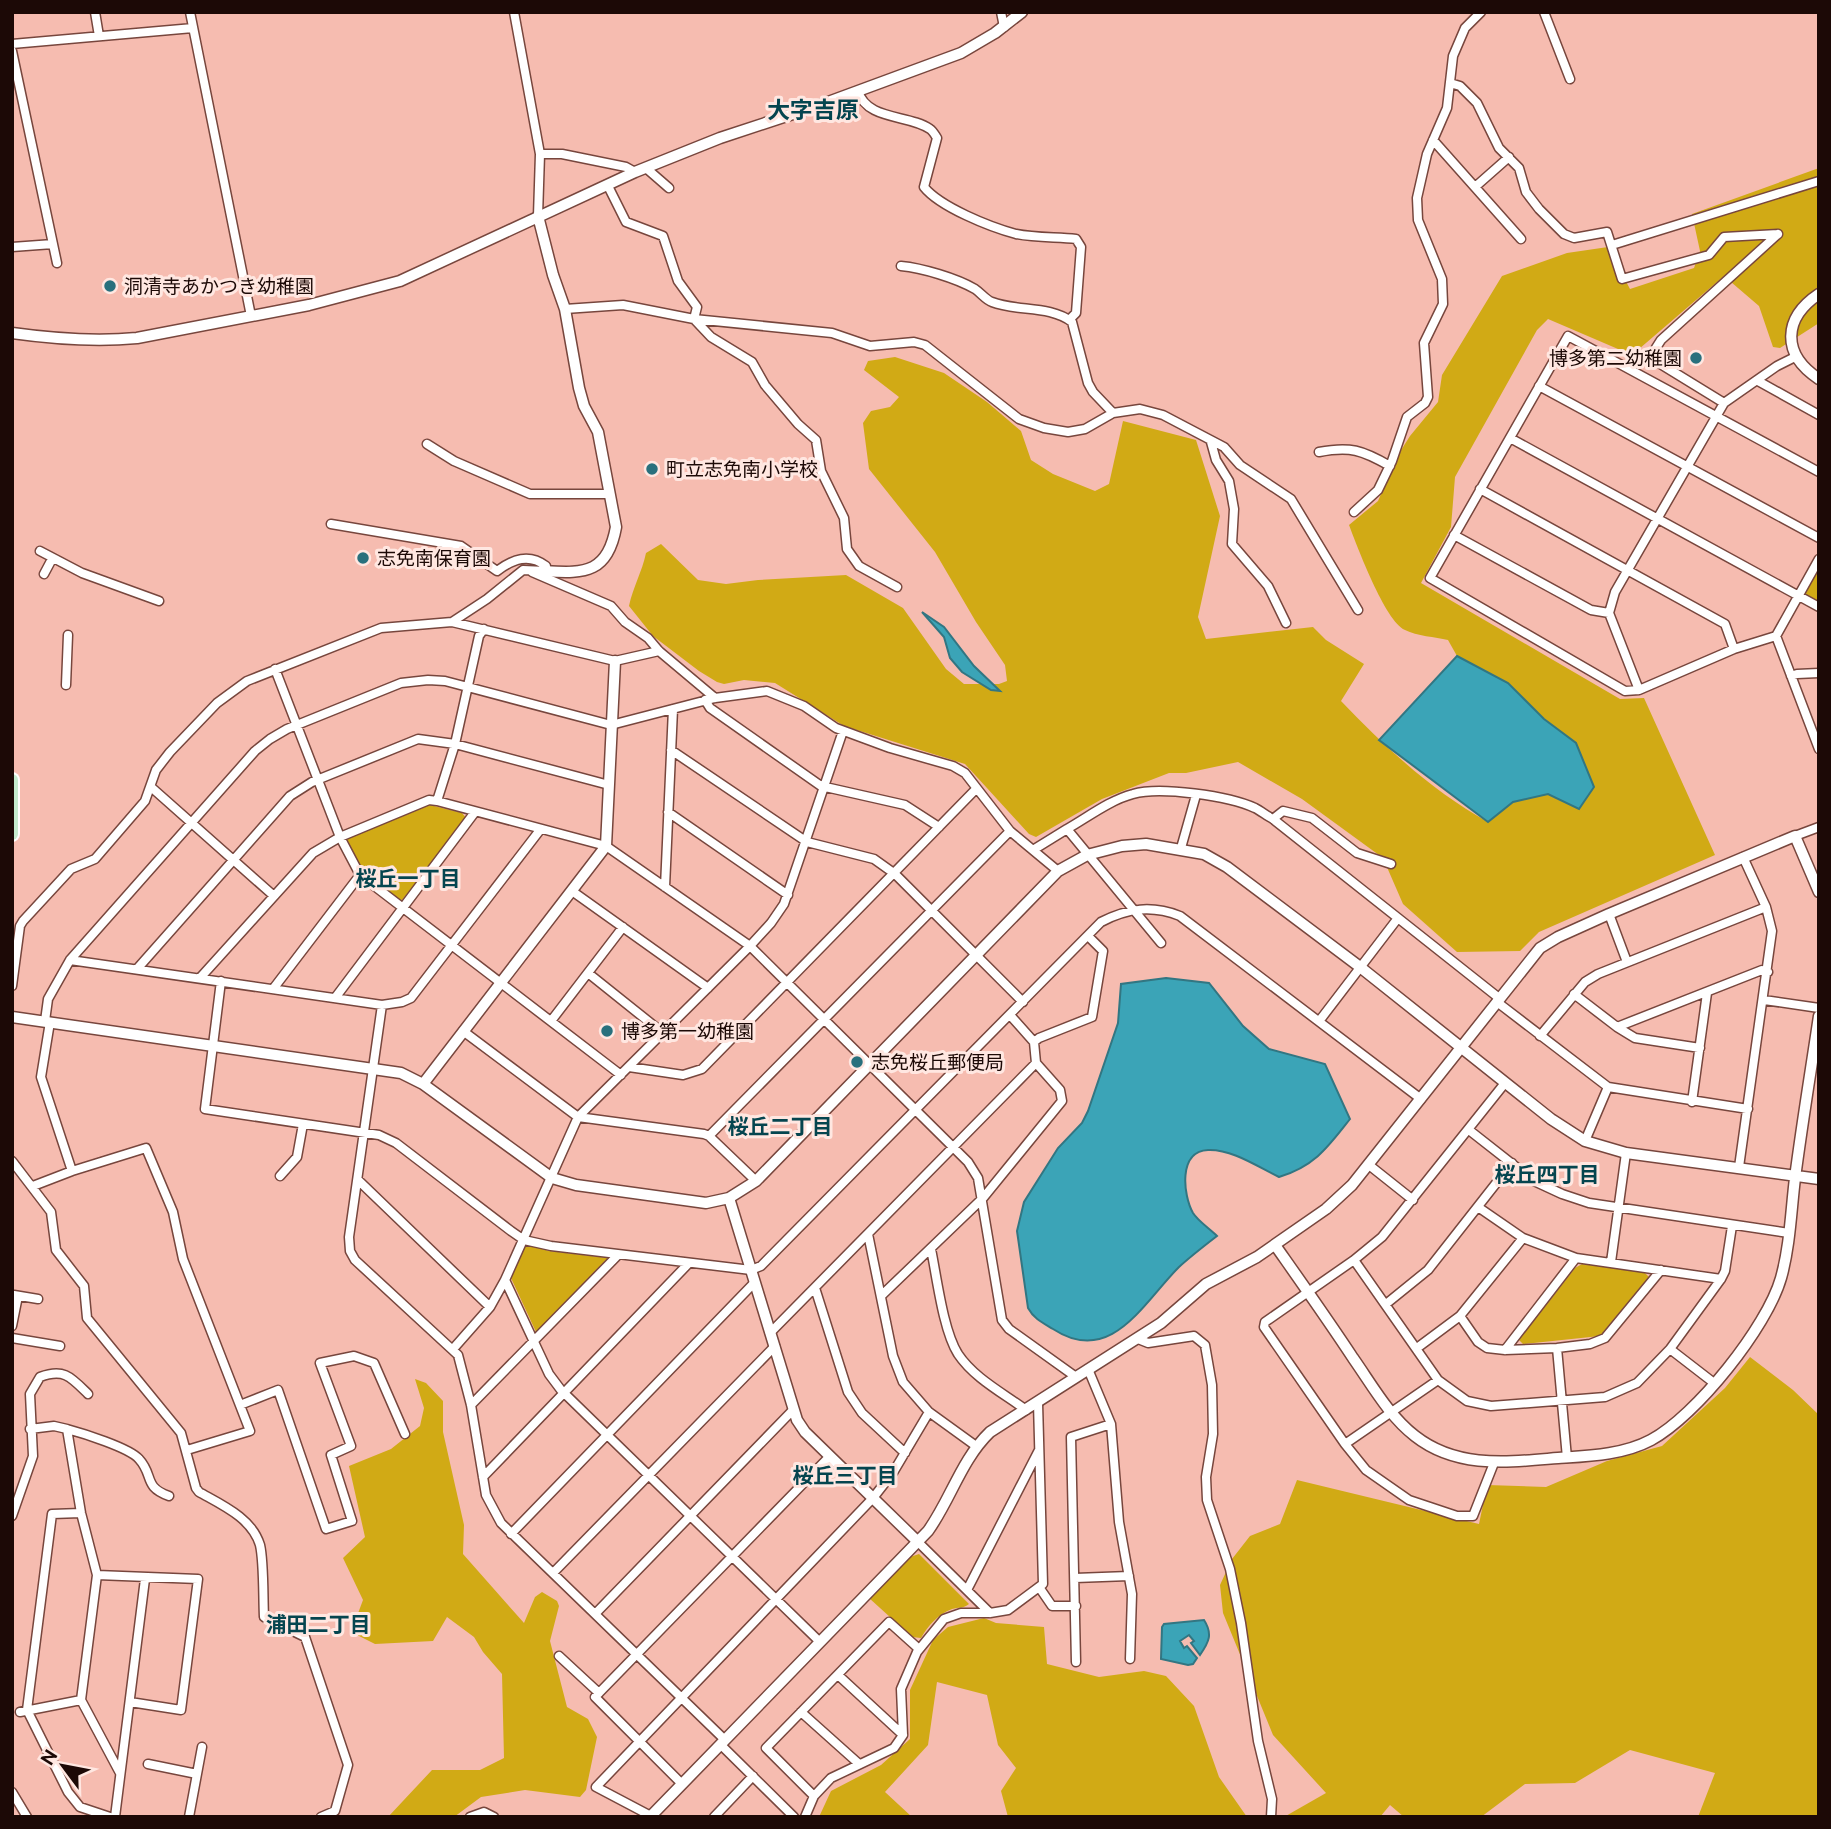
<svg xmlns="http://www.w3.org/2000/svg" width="1831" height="1829" viewBox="0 0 1831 1829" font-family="Ubuntu,'Noto Sans JP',sans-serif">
<rect width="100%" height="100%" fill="#f6bcb0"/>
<path fill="#d1aa15" d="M1819,168V323L1780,348L1773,347L1759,306L1724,276L1632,355L1548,319L1537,330L1455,477L1451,527L1421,583L1620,699L1644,698L1715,855L1539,932L1520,951L1457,952L1403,904L1383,858L1302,799L1238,762L1186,773H1169L1102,799L1036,837L1029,834L965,764L844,726L775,683L744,680L724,684L717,682L699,671L653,636L629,606C633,587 642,572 646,553L661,544L698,580L726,584L758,580L846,575L903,608L946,669L964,684H999L1007,681L1005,665L976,622L935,552L869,469L863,423L871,411L890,407L899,397L864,370L868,361L895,357L944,373L987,402L1021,431L1031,460L1053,474L1095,491L1109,484L1123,421L1196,440L1220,516L1198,617L1206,639L1313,627L1326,640L1364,664L1341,701C1385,747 1432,791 1488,822L1513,802L1548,794L1576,743L1544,719L1508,683L1457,656L1448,640C1435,637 1417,636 1405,630C1385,621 1357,546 1349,525L1378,501L1398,455L1410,436L1438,402L1442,375L1502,276L1567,253L1608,247L1630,289L1694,268L1700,251L1692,214Z
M1819,565V602L1803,593Z
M430,805L462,813L467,819L402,900L398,899L362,873L347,839Z
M526,1244L549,1251L608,1258L536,1332L511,1278Z
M1582,1264L1644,1272L1649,1277L1600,1336L1523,1344L1519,1340L1575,1268Z
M1750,1357L1793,1390L1819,1415V1817H1698L1715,1773L1630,1750L1575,1783L1525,1784L1481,1817H1404L1390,1805L1380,1817H1284L1326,1793L1273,1735L1223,1613L1220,1585L1232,1559L1250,1536L1280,1524L1297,1480L1479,1524L1487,1485L1546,1487L1607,1461L1662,1446L1725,1388Z
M415,1379L426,1383L443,1401V1432L464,1525L463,1554L524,1623L535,1597L542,1592L557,1601L559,1606L550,1641L567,1707L588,1719L597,1737L586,1790L580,1797L525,1790L481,1797L454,1817H388L432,1770H480L504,1758L502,1674L483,1652L474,1637L447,1617L433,1641L375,1644L351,1632L363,1600L343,1558L365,1537L349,1466L391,1449L420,1426L424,1408Z
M919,1554L969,1604C963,1609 959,1607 952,1609C938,1614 928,1626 921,1638L912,1637L869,1598L910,1557Z
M984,1618L996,1623L1044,1627L1047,1664L1099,1677L1144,1671L1166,1676L1194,1706L1219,1777L1247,1817H1008L1001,1791L1016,1768L998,1745L987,1695L937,1682L928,1745L885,1792L912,1817H819L831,1791L881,1765L910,1739V1690L933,1640L948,1627Z"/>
<path fill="#3ba4b7" stroke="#327682" stroke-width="2" d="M922,612L944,627L974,666L1000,691L991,690L962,672L950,658L944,637Z
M1457,656L1508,683L1544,719L1576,743L1594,787L1579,809L1548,794L1513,802L1488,822L1379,740Z
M1166,978L1209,983L1243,1026L1269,1049L1325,1064L1350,1119C1328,1147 1315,1166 1279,1177C1258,1167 1232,1149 1208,1150C1178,1151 1183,1195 1193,1213C1198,1221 1210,1229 1217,1236C1204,1246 1191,1256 1179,1267C1143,1303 1111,1367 1053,1329C1043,1323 1034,1319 1028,1308L1017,1231L1024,1202L1058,1148L1082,1123L1088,1111L1118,1023L1121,984Z
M1204,1620C1213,1634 1209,1642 1200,1655L1191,1643L1194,1641L1189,1635L1180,1641L1184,1648L1187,1646L1197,1658L1193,1664L1188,1665L1161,1659L1162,1627L1164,1624Z"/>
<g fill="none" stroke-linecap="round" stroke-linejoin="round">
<defs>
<path id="minor" d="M95,12L99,36
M190,12L251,316
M514,12L540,154L538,216
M1001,12L1004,27
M1544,12L1570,79
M12,44L193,28
M12,51L57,263
M1450,83L1460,86L1477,103L1499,148L1519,168L1526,192L1539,209L1564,234L1574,238L1607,232L1622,279L1709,255L1724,237L1778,234
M858,91C867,121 909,114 930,129C933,131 935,135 937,138L924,187C940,207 990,227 1016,234C1035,238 1057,237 1076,239L1081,247L1076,313L1070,319
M1433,140L1521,239
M540,154H562L626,167L635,172
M646,168L669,188
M608,186L626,222L663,236L678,281L697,307L694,319
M1475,187L1509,157
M1612,245L1819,181
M12,247L53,244
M901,266C922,268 956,278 975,289C981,293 986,300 992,302C1018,312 1049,305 1072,322L1088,383L1093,392L1113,413
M565,309L623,305L694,319L832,333L870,346L914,342L925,345L1019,419L1044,428L1068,432L1085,429L1113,413L1140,409L1163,415L1224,447L1240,465L1291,499L1358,610
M694,319L711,337L752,362L765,385L798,424L816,440L821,471L844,518L847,549L859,566L897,587
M1758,381L1819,415
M1539,386L1819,538
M1724,403L1654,360V351L1661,340L1778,234
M1510,438L1819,607
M1211,442L1216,460L1229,481L1234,509L1232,544L1268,586L1286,623
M427,444L454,461L530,494H610
M1319,452C1350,446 1362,450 1390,466
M1819,472L1568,336L1430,578L1625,691L1639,690L1734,649L1776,636L1819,559
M1480,489L1725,624L1734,649
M1354,512L1378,490L1392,461L1407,417L1425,403L1428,397L1424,343L1443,304L1442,279L1418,220L1417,198L1427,154L1447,108L1453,56L1465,28L1481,12
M1454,535L1591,610L1609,613
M40,551L82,573L159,601
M532,572L611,606L625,622L648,638L659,651L715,698
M44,574L52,559
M452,622L615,661L659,651
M1776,636L1819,749
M275,669L340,837L360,875L621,1075
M1791,676L1797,674L1819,673
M66,685L68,635
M1639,690L1609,613L1615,592L1724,403L1777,366L1795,357
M705,700L710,708L821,786L905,805L939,827
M671,750L807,842L874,859L895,874L1023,1002
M151,787L274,896
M437,801L455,744L479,636L484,629
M668,812L788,895
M1273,819L1283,811L1312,818L1357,853L1391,864
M1795,836L1819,827
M1181,848L1196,795
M1033,850L1067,829
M665,887L673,709
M572,891L708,988
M1609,914L1627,962
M1161,943L1067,829C1088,817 1110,800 1133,794C1160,786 1229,796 1255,808C1261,811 1267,816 1273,819L1499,998
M70,960L382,1005L402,1002L411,998L540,830
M137,969L290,796L312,782L418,739L455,744L609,785
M588,973L663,1033
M200,978L313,853L340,837L429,800L437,801L606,846L750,946L968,1162L978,1178L1002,1320L1009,1329L1076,1377
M221,981L205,1109L379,1135L396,1143L511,1231L524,1240L551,1246L751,1270L761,1266L1101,922C1128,908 1152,905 1180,916L1421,1099
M12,986L20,926L23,921L71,869L95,859L145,801L156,770L170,752L217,703L247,681L381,628L452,622L487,599L523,570L546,571V566C529,553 513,559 497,571L461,546L331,524
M273,989L360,875
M1574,994L1617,1027L1762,970L1768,972
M335,998L475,812
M1764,1000L1819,1008
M1497,1002L1608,1087L1748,1109
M382,1005L349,1237L350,1251L355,1260L458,1355L471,1405L486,1495L501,1523L725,1740
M1320,1020L1398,918
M45,1021L48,999L70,960L255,751L270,739L287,729L401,683L428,680L445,681L611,725L715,698L767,691L804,706L836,728L890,748L953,766L965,773L1010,831L1058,871
M551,1021L623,927
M50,1022L41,1077L72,1171
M1617,1027L1635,1038L1700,1048
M463,1031L578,1117L704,1134L709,1136L1010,831
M1540,1036L1585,982L1598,974L1766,907
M1034,1042L1039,1038L1092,1017L1103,951L1088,936
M629,1067L683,1075L702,1069L976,789
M1692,1102L1707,993
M1469,1130L1534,1181L1562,1194L1589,1203L1789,1233
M709,1136L756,1181
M1585,1141L1608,1087
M12,1161L51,1212L56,1250L84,1286L87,1318L181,1433L196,1488L199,1492C222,1505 252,1518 260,1545C264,1562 263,1598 264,1617L305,1637L348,1765L335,1811L321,1817
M1369,1165L1413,1200
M1739,1167L1772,931L1766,907L1743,857
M280,1176L297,1157L303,1124
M358,1180L490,1307
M33,1186L72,1171L146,1148L173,1212L183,1259L250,1431L187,1450
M1478,1207L1523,1238L1576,1258L1721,1279
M868,1234L893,1356L903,1382L929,1412L976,1446
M931,1249C937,1278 943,1330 958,1354C974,1378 1003,1393 1026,1410
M1354,1260L1438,1380L1467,1401L1491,1406L1605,1397L1637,1383L1670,1349L1721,1279L1725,1271L1732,1226
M1611,1262L1626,1153
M505,1280L549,1374L561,1390L820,1642
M815,1288L848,1392L862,1413L905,1453
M14,1295L38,1299
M882,1295L983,1198L1062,1101L1060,1090L1036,1063L1034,1042L1010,1015
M1386,1304L1428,1270L1512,1163
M1460,1316L1478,1342L1487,1348L1505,1350L1557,1348L1590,1344L1605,1338L1661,1270
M12,1326L18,1296
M770,1333L1036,1063
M12,1338L60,1346
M1138,1339L1148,1343L1194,1336L1205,1345L1212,1385L1213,1434L1206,1477L1207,1500L1230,1569L1241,1623L1258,1741L1272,1799L1271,1817
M1417,1348L1460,1316L1523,1238
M1557,1348L1567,1458
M453,1349L490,1307L505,1280L578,1117L750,946L771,923L784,904L843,731
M1670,1349L1714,1383
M1505,1350L1576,1258
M1088,1369L1111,1424L1119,1522L1132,1594L1130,1659
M240,1405L278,1390L326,1529L352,1521L331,1455L351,1446L320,1363L354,1356L374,1363L405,1434
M471,1405L618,1255
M30,1429L54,1426L67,1429L81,1513L97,1575L81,1700L120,1773
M67,1429C82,1433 130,1448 139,1459C154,1475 143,1487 169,1496
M1345,1444L1438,1380
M1494,1463L1473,1516H1457L1409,1500L1366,1470L1345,1444L1264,1327L1265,1322L1354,1260L1382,1237L1505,1083
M483,1477L688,1264
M81,1513L52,1514L27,1710L68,1792L80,1807L110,1817
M12,1516L33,1456L30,1394L40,1377C64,1368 71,1377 88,1394
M511,1534L755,1282
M917,1541L990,1613
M553,1573L775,1346
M97,1575L198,1579L181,1710L130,1702
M1075,1578L1129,1576
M1039,1587L1052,1606H1076
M967,1590L1039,1450
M595,1614L793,1410
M559,1656L599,1693
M1076,1662L1071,1437L1111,1424
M838,1675L903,1735
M20,1712L81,1700
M801,1712L858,1763
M721,1745L794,1817
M148,1764L197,1774
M682,1784L595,1697L829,1457
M12,1792L27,1817
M814,1796L766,1748L889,1622L919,1649
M651,1816L596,1787L873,1498L894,1471L929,1412
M115,1817L145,1579
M189,1817L202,1747
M470,1817L484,1812L494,1817
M714,1817L753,1776
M805,1817L814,1796L831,1778L894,1748L903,1735L901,1689L917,1652L944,1619L961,1613H990L1008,1610L1043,1584L1038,1403"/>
<path id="tertiary" d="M538,216L553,275L565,309L579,388L584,406L598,432L616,527C608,572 586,574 546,571
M1819,294C1783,318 1781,354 1819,379
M12,333C55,339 94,342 137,338L309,305L400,281L635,172L720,138L820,105L961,53L995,33L1022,12
M12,1017L401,1073L423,1084L552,1178L576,1185L706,1203L729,1198L756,1181L1058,871L1087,855L1122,846L1146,844L1204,854L1227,867L1360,967L1551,1119L1585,1141L1626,1153L1819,1179
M423,1084L606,846L615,661
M729,1198L797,1420L805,1432L917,1541
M1275,1245C1301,1282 1328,1320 1353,1358C1372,1385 1389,1416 1415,1436C1457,1469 1508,1462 1558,1458C1588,1456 1623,1455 1651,1440C1696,1416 1767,1327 1781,1278C1790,1246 1791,1211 1795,1178C1802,1124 1811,1070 1819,1016
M651,1816L928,1531C951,1499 961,1460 990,1432L1161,1323L1206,1284L1257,1257L1326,1209L1352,1185L1540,948L1558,937L1609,914L1795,836L1819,892"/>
<path id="primary" d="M12,780V834"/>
</defs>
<use href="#minor" stroke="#77463d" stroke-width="11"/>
<use href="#tertiary" stroke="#77463d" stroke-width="13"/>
<use href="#primary" stroke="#fff" stroke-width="16"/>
<use href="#minor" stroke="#fff" stroke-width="8"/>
<use href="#tertiary" stroke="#fff" stroke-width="10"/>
<use href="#primary" stroke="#c4ebce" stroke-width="12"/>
</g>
<g fill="#29707d" stroke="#ffe7e1" stroke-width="2.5">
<circle cx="110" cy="286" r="7"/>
<circle cx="1696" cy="358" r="7"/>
<circle cx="652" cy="469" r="7"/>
<circle cx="363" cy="558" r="7"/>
<circle cx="607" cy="1031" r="7"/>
<circle cx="857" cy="1062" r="7"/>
</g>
<g text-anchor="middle" stroke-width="6" stroke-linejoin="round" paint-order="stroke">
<g font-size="19" fill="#1c0906" stroke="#ffe7e1" text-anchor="start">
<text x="124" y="293">洞清寺あかつき幼稚園</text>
<text x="1682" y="365" text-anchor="end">博多第二幼稚園</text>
<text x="666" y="476">町立志免南小学校</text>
<text x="377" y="565">志免南保育園</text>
<text x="621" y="1038">博多第一幼稚園</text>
<text x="871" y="1069">志免桜丘郵便局</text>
</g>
<g font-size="21" font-weight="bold" fill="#05454f" stroke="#ffe7e1">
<text x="408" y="886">桜丘一丁目</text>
<text x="780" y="1134">桜丘二丁目</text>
<text x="1547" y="1182">桜丘四丁目</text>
<text x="845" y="1483">桜丘三丁目</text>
<text x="318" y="1632">浦田二丁目</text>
</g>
<g font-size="23" font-weight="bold" fill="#05454f" stroke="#ffe7e1">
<text x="813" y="118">大字吉原</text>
</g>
</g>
<rect width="1831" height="1829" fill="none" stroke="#1c0906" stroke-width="28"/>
<g transform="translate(63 1766) rotate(302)" stroke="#ffe7e1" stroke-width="5" paint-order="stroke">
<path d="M0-5L12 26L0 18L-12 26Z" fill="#1c0906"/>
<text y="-10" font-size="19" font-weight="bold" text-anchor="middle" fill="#1c0906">N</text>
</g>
</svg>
